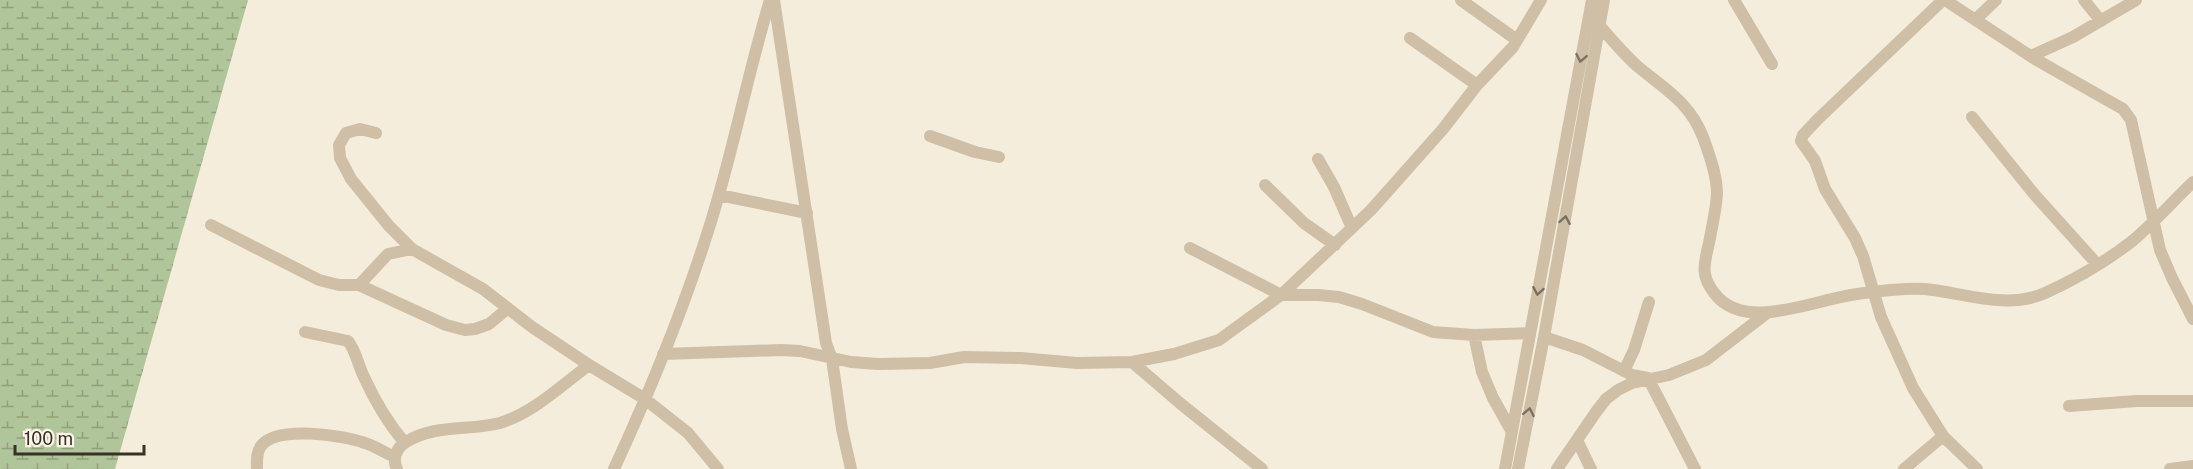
<svg xmlns="http://www.w3.org/2000/svg" width="2193" height="469" viewBox="0 0 2193 469" font-family="'Public Sans',sans-serif">
<defs>
<pattern id="wetland-marsh" width="20" height="14" patternUnits="userSpaceOnUse" patternTransform="scale(1.5)"><rect width="20" height="14" fill="#b0c599"/><path d="M1 5h8M5 5V1M11 12h8M15 12V8" fill="none" stroke="#90a07d"/></pattern>
</defs>
<rect width="100%" height="100%" fill="#f5eddb"/>
<path fill="url(#wetland-marsh)" d="M0,0H248L115,469H0Z"/>
<g fill="none" stroke-linecap="round" stroke-linejoin="round">
<path stroke="#cebfa6" stroke-width="12" d="M774,0L826,343L832,359L842,429L851,469
M1461,0L1517,40
M1734,0L1772,64
M1943,0L1818,119L1803,135L1801,141L1815,161L1825,189L1855,238L1863,256L1881,317L1913,388L1943,436L1977,469
M1945,0L2035,59L2123,109L2131,120L2160,250L2172,278L2193,319
M2084,0L2101,21
M1976,19L1996,0
M1599,25C1611,39 1623,53 1636,65C1663,88 1689,101 1703,137C1709,154 1717,175 1717,194C1716,210 1712,227 1709,243C1704,265 1700,275 1715,294C1745,333 1816,299 1857,294C1879,291 1902,288 1925,289C1964,293 2007,310 2045,293C2074,280 2105,262 2131,242C2153,224 2172,202 2193,182
M1410,38L1477,85
M2031,56L2073,37L2136,0
M1972,117L2034,194L2097,264
M376,133L360,129L346,133L339,145L340,158L351,179L389,226L412,249L483,289L532,327L589,365L645,399L688,433L718,469
M930,136L975,152L999,157
M1318,159L1334,187L1352,228
M1265,185L1304,223L1335,245
M719,195L807,213
M211,225L319,280L339,285H359L446,325L465,330L475,329L489,324L508,308
M1190,248L1281,295H1318L1339,297L1362,304L1433,332L1474,335L1530,333
M359,285L388,254L412,249
M305,332L348,341C356,351 358,365 364,377C375,401 387,422 404,442
M1474,335L1482,372L1493,398L1512,432
M1544,337L1583,350L1632,375L1648,378L1695,469
M663,354L781,350L800,351L851,362L878,364L930,363L964,357L1021,358L1077,363L1132,362L1174,354L1219,340L1281,295L1371,210L1443,129L1477,85L1513,47L1541,0
M1132,362L1181,404L1262,469
M1624,371L1634,350L1649,302
M2069,406L2137,401H2193
M1577,440L1591,469
M257,469C257,461 256,453 261,446C276,425 343,435 365,443C375,446 385,453 395,457
M397,469C392,459 396,448 406,442C434,424 470,431 500,423C533,413 562,385 589,365
M614,469C650,391 683,311 709,228C733,153 747,76 770,0
M1505,469L1592,0
M1518,469L1544,337L1604,0
M1557,469L1596,412L1606,399L1618,390L1632,383L1669,375L1706,360L1767,313
M1904,469L1943,436
M2170,469L2193,466"/>
</g>
<defs><path id="oneway-chevron" d="M-2-3.5L2.5 0L-2 3.5" fill="none" stroke-width="1.6" stroke-linecap="round" stroke-linejoin="round" transform="scale(1.5)"/></defs>
<g stroke="#7c7060">
<use href="#oneway-chevron" transform="translate(1581 58) rotate(101)"/>
<use href="#oneway-chevron" transform="translate(1565 220) rotate(-80)"/>
<use href="#oneway-chevron" transform="translate(1538 291) rotate(100)"/>
<use href="#oneway-chevron" transform="translate(1529 412) rotate(-79)"/>
</g>
<path d="M15 445v9h129v-9" fill="none" stroke="#393027" stroke-width="3"/>
<text x="24" y="445" font-size="18" fill="#393027" stroke="#fcf6e8" stroke-width="4.5" paint-order="stroke">100 m</text>
</svg>
